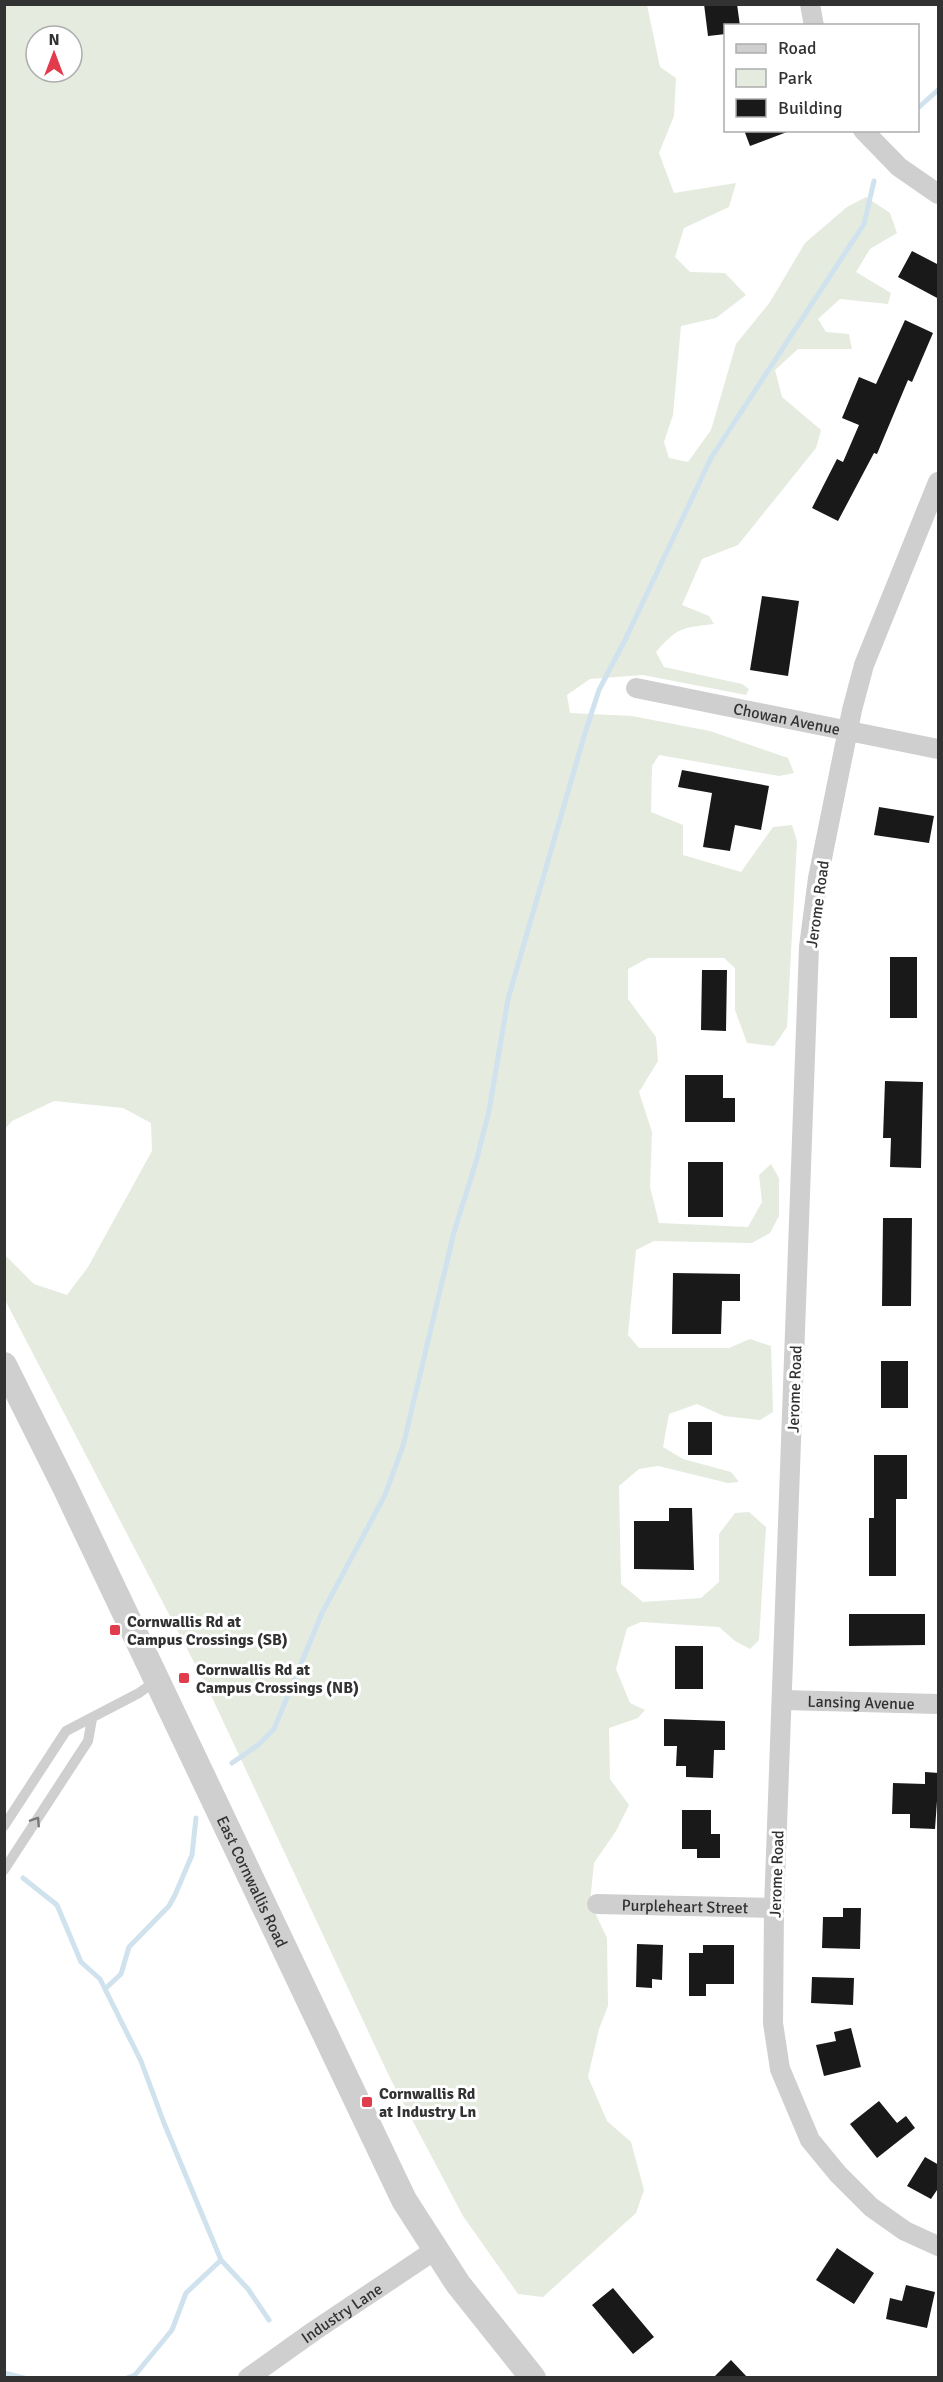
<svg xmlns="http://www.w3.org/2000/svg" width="943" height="2382" viewBox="0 0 943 2382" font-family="Signika,sans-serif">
<rect width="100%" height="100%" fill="#fff"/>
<path fill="#e5ebdf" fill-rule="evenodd" d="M5,5H647L660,67L676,78L674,116L659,153L674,193L736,183L729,207L684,228L675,257L690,272L725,273L746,295L716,318L681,326L673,415L664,442L669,458L688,462L711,430L736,344L770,302L805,243L847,207L866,197L890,213L897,233L870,249L856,272L891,293L888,304L840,299L818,319L826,332L849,334L852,349H798L775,370L782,397L821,430L816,448L738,545L702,559L682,605L709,616L714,624C681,628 678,627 656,652L664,667L742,684L749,689L746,695L643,675L590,679L567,695L570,713L632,716L710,731L788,758L794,773L779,776L659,755L652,766L651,812L683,825V855L741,872L773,827L792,825L797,841L787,1027L774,1046L747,1043L735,1010V968L724,958H648L628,969V999L656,1037L658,1061L639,1092L652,1132L650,1187L659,1223L748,1227L762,1202L759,1175L771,1164L779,1178V1216L770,1233L752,1243L654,1241L636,1250L628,1335L639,1348H729L750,1339L771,1346L773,1412L760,1420L724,1416L697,1404L669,1414L663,1447L683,1459L731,1472L739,1482L728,1483L658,1466L639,1469L619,1486L621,1584L643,1602L701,1598L719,1582V1534L735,1513L749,1512L766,1527L759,1640L750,1649L735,1641L719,1627L641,1622L627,1628L616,1669L630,1703L645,1710L638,1718L609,1728L610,1779L629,1805L616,1831L594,1863L590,1902L607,1938L608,2006L599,2029L588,2077L607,2121L631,2142L644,2190L636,2213L543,2297L518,2294L463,2216L390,2078L209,1691L5,1300V1255L34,1284L67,1295L88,1267L152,1151L151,1123L123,1108L54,1101L12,1121L5,1129ZM36,36H72V72H36Z"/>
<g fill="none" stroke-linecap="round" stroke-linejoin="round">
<path stroke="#cfe2ed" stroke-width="5" d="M918,108L938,90
M232,1763L258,1745L274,1729L322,1613L385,1495L403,1446L454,1232L476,1162L489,1111L508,999L585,733L599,690L626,638L711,458L864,224L874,181
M23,1878L57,1905L81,1962L100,1979L141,2061L164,2123L221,2260L248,2289L269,2320
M105,1989L121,1974L129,1947L169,1906L175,1895L192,1855L196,1818
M4,2373L24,2378
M127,2378L135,2375L172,2330L186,2293L221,2260"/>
</g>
<path fill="#191919" d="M704,4H737L740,26H726V34L708,36Z
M744,130H787V132L750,146Z
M912,251L939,265V299L898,277Z
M905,320L933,333L912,382L908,380L877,454L874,453L838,521L812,508L837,459L843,462L859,425L842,418L859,377L876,384Z
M762,596L799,601L788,676L750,670Z
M682,770L769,786L761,830L735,825L730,851L703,847L712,793L678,787Z
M879,807L934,816L929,843L874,835Z
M890,957H917V1018H890Z
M702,970H727L726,1031L701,1030Z
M685,1075H723V1098H735V1122H685Z
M885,1081L923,1082L921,1168L890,1167L891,1138H883Z
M688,1162H723V1217H688Z
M883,1218H912L911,1306H882Z
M673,1273L740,1274V1301H722L721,1334H672Z
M881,1361H908V1408H881Z
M688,1422H712V1455H688Z
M874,1455H907V1499H896V1576H869V1518H874Z
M669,1508H692L694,1570L634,1569V1521H669Z
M849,1614H925V1645L849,1646Z
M675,1646H703V1689H675Z
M664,1719L725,1721V1750H714L713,1778L686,1777V1766H676L677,1746H664Z
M925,1772L939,1773L935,1829L910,1828V1814H892L893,1783L925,1784Z
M682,1810H711V1834H720V1858H697V1849H682Z
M843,1908H861L860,1949L822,1948L823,1917H843Z
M637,1944L663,1945L662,1980L652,1979V1988L636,1987Z
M703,1945H734V1984H706V1996H689V1953H703Z
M812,1977L854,1978L853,2005L811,2003Z
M851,2028L861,2067L824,2076L816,2045L836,2041L834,2032Z
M879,2101L897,2123L906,2116L915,2128L877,2158L850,2124Z
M925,2157L939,2165V2187L931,2199L907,2186Z
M837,2248L874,2273L854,2304L816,2280Z
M906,2285L935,2292L927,2328L886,2319L890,2298L902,2301Z
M613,2288L654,2337L633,2354L592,2305Z
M731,2360L748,2378H713Z"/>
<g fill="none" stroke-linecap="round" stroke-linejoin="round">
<path stroke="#cfcfcf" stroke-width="10" d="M4,1826L66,1731L139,1693L157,1680
M4,1870L88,1741L92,1719"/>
<g stroke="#cfcfcf" stroke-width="20">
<path d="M810,4L814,26"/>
<path d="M863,130L899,167L938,194"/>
<path d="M938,482L864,665L852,710L818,878L809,947L774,1908L773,2023L780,2069L810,2140L838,2174L871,2207L905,2231L938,2246"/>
<path id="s1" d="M636,688L938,749"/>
<path id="s2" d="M783,1700L938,1704"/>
<path id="s3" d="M597,1904L774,1908"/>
<path id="s4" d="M248,2378L314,2331L435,2250"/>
</g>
<path stroke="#cfcfcf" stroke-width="26" id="s5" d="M4,1365L65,1487L404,2200L458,2284L533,2378"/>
</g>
<defs><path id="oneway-chevron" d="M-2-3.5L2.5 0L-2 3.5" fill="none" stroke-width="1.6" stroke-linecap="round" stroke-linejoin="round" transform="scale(1.5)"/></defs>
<use stroke="#797979" href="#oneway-chevron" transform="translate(36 1821) rotate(-57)"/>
<g fill="#e13c4b" stroke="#fff" stroke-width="2">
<rect x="109" y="1624" width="12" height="12" rx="3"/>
<rect x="178" y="1672" width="12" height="12" rx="3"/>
<rect x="361" y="2096" width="12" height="12" rx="3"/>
</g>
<g text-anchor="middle" stroke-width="6" stroke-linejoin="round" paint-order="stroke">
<g font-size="16" fill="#323232" stroke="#fff">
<text dy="6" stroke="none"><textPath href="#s1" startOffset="154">Chowan Avenue</textPath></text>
<text transform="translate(817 904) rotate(-82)" y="6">Jerome Road</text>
<text transform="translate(794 1389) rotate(-88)" y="6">Jerome Road</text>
<text dy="6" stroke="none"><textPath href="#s2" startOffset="78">Lansing Avenue</textPath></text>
<text transform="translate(776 1874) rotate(-88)" y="6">Jerome Road</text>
<text dy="6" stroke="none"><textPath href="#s5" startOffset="573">East Cornwallis Road</textPath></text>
<text dy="6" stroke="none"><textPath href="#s3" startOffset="88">Purpleheart Street</textPath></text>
<text dy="6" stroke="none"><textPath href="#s4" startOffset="114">Industry Lane</textPath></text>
</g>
<g font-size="16" font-weight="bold" fill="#323232" stroke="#fff" text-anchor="start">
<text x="127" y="1627">Cornwallis Rd at<tspan x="127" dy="18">Campus Crossings (SB)</tspan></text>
<text x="196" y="1675">Cornwallis Rd at<tspan x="196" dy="18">Campus Crossings (NB)</tspan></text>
<text x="379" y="2099">Cornwallis Rd<tspan x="379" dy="18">at Industry Ln</tspan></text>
</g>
</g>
<rect width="943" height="2382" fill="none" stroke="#323232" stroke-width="12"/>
<rect x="724" y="24" width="195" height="108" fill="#ffffff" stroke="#adadad" stroke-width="1.5"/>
<rect x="736" y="44" width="30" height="9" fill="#cfcfcf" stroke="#adadad" stroke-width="1.5"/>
<text x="778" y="54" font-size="18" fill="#323232">Road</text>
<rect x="736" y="69" width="30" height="18" fill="#e5ebdf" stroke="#adadad" stroke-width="1.5"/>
<text x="778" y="84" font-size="18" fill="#323232">Park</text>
<rect x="736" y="99" width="30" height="18" fill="#191919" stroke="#adadad" stroke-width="1.5"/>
<text x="778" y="114" font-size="18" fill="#323232">Building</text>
<g transform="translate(54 54)"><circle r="28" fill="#ffffff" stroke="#adadad" stroke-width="1.5"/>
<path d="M0-4.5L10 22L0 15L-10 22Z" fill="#e13c4b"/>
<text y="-9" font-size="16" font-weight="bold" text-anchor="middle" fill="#323232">N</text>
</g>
</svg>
